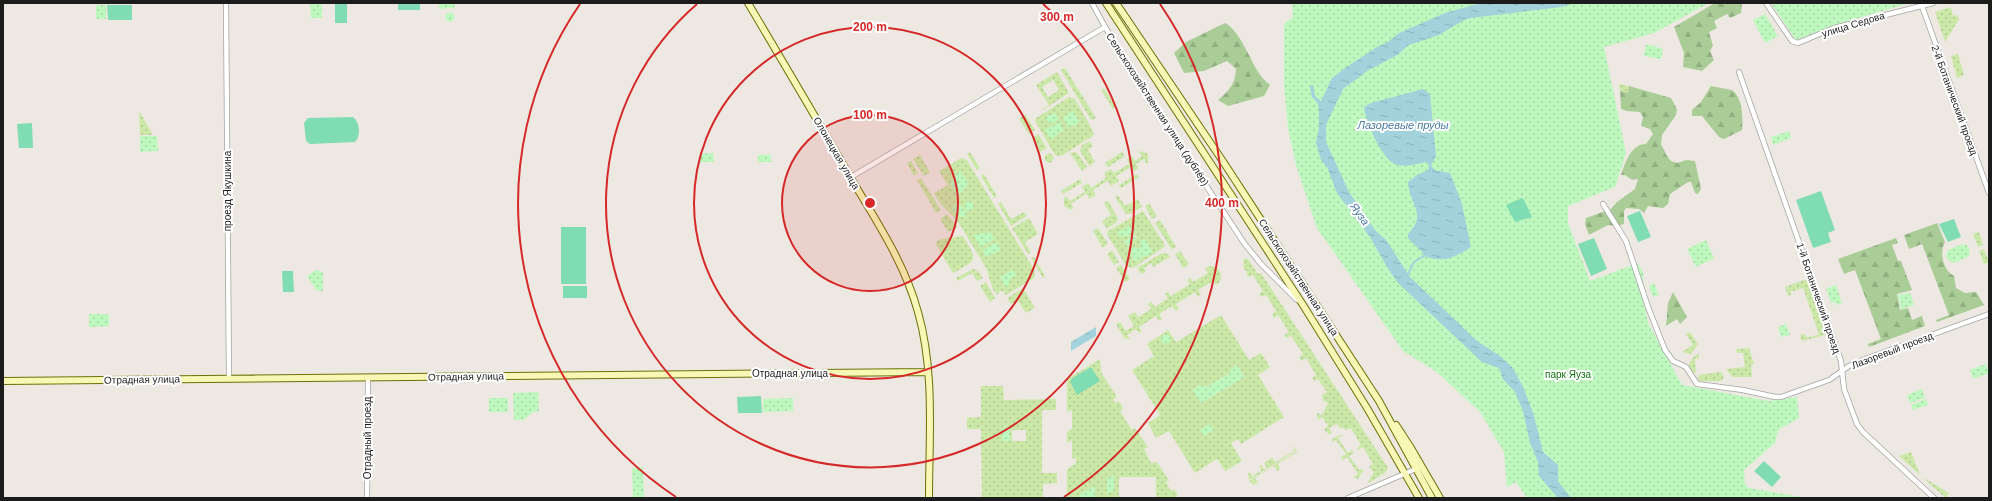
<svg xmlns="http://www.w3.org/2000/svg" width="1992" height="501" viewBox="0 0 1992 501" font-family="Helvetica,sans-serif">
<defs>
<pattern id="grass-dots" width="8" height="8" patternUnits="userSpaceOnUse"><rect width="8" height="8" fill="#cce8a8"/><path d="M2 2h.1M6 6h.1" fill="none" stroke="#afc690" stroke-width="1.8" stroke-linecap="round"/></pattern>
<pattern id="forest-firs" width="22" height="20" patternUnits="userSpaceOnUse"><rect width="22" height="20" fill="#aacc97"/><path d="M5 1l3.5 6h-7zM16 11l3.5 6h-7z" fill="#92af82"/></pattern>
<pattern id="park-dots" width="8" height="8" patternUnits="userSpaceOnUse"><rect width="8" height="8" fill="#bef8bf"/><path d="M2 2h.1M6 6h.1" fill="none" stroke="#a3d4a4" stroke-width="1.8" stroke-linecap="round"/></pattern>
<pattern id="water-ripples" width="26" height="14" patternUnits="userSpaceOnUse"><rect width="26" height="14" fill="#a2d2db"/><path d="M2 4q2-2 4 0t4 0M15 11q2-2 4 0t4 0" fill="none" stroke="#8bb4bb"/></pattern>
</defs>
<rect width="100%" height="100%" fill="#ede9e2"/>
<path fill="url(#grass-dots)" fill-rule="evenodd" d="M1951,7L1953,16L1957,15L1959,19L1945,42L1935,12Z
M1958,54L1964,75L1957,78L1951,56Z
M1065,68L1096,118L1091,120L1061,70Z
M1057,72L1069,93L1043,110L1042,109L1049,105L1036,85ZM1053,80L1059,90L1048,97L1042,87Z
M1619,84L1629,86L1628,93L1620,91Z
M1104,88L1116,107L1113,109L1101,90Z
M1069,97L1075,99L1094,133L1093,136L1061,156H1057L1055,155L1035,121L1036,118Z
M139,111L153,135H140Z
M1025,114L1035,130L1029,134L1019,119Z
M1038,134L1047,148L1040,152L1032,139Z
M1090,141L1093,146L1088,150L1095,162L1089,166L1080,151L1082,145Z
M1141,151L1148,154V163L1147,164L1144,159L1136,164L1139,168L1134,171L1131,167L1116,176L1119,181L1111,186L1108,181L1106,182L1093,190L1096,195L1089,199L1087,194L1084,195L1071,204L1074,208L1071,210L1064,206V198L1066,196L1070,201L1085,192L1082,187L1088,183L1091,188L1106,178L1104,173L1111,169L1114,173L1129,164L1127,159L1132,156L1135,161L1142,156L1139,152Z
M970,152L980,168L977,170L967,154Z
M1075,152L1078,154L1087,167L1082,171L1070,153Z
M1122,152L1125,156L1108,167L1105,163Z
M1044.5 158a4.5 4.5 0 1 1 9 0a4.5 4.5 0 1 1-9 0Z
M920,155L930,172L924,176L913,159Z
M961,158L966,159L1035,271L1034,278L1006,295L1003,291H1000L997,295L993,289L986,268L958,222L940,203L934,193L948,185L939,171Z
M911,161L918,173L914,176L907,163Z
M984,174L997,196L994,198L981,176Z
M1137,174L1139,177L1121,188L1119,185Z
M921,178L941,210L936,213L917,180Z
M1080,179L1082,183L1063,194L1061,191Z
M1118,195L1125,206L1138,199L1142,207L1130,214H1126L1115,197Z
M1108,201L1118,218L1117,222L1107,229L1102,221L1111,215L1104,203Z
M1001,202L1011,219L1024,212L1027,216L1011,226L998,204Z
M1149,203L1157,216L1152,219L1145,206Z
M1143,211L1165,245L1163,248L1133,268L1126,266L1107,234L1108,231ZM1135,235L1137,238L1132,241V245L1127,246L1125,241Z
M947,214L958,227L948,232L940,219Z
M1029,218L1038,234L1025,242L1031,253L1028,254L1012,228Z
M1160,220L1176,247L1172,250L1155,223Z
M1098,228L1108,244L1103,248L1093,231Z
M1979,232L1983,245L1978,247L1973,234Z
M963,236C978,261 978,259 953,273L935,243L941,239Z
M1984,249L1989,262L1984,264L1979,251Z
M1112,250L1119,262L1114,265L1107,254Z
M1180,251L1189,264L1183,268L1175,254Z
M1162,253L1168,254L1170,257L1153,267L1151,263L1144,268L1146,272L1141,274L1137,268Z
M1034,257L1045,276L1043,278L1031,258Z
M1245,258L1248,259L1258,274L1261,273L1388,468L1386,472L1367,484L1374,472L1369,467L1373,464L1363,447L1358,450L1357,448L1361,445L1351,428L1346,430L1343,428H1340L1337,424L1329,428L1332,433L1328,434L1324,429L1328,426L1322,417L1318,420L1317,413L1322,415L1328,403L1323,401L1322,395L1327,392L1318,379L1314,381L1312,378L1316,375L1306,358L1301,361L1299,357L1303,354L1291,336L1286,338L1284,335L1289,332L1278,315L1274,318L1272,315L1276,311L1266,295L1261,297L1259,294L1263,291L1253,275L1248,277L1246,270H1244L1243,260Z
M1121,265L1130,279L1125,282L1116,268Z
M1210,266L1216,267C1222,272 1224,280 1216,285L1213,281L1198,290L1201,295L1198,297L1195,292L1176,304L1179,309L1176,311L1172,306L1159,314L1162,319L1159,321L1156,316L1139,327L1142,332L1139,333L1136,329L1127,335L1130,339H1125L1116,324L1120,322L1126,331L1134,326L1128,316L1135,312L1138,317L1151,309L1148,304L1151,302L1155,307L1168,298L1165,294L1168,292L1171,296L1190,284L1187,280L1190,278L1193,282L1208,273L1205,268Z
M973,269L979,272L983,278L977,281L972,273L958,281L956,278Z
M1807,279L1825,329V335L1802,341L1800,335L1805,334L1807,338L1819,334L1803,288L1790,292L1791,295L1788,296L1785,287Z
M986,282L995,298L990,302L980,286Z
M1023,288L1035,308L1026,313L1018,301L1011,304L1007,298Z
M1221,315L1249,360L1261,353L1270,367L1258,375L1284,417L1241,444L1238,439L1231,443L1242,461L1225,471L1217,459L1195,473L1169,431L1156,438L1148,423L1160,415L1132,370L1154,356L1147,344L1168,330L1176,342ZM1237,365L1244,377L1201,403V385L1207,387L1230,373Z
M1690,332L1698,344L1691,354L1682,352L1693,345L1686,334Z
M1749,348L1754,364L1751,365L1752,377H1732L1726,369L1745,367L1743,353H1737L1736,349Z
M1699,354V358L1695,359L1696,372L1694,373L1689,368V364L1694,356Z
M1100,359L1101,372L1117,397L1113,400L1115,403L1119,401L1123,408L1120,411L1132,430L1135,428L1148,447L1144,449L1151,463L1157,462L1169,480L1166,482L1171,491L1174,489L1178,495L1175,498H1156V477H1119V498H1095V486L1077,498H1067V469L1076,463V457L1072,459V440L1067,443V432L1072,429V410L1067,412V379Z
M1721,372L1724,377L1721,381H1700L1698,379L1699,375Z
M981,386H1003L1004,400L1056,399V410H1042V473H1057V483L1043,484V498H982L981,429H967V418L981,417ZM1012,430H1026V441H1012Z
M1340,435H1343L1338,438L1348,453L1352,450L1354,453L1349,456L1359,470L1364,469L1358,479L1353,477L1358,474L1347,457L1343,460L1341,457L1346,454L1336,440L1332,442V439Z
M1292,445L1297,450L1249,480L1248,473L1249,472L1252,476L1262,470L1259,466L1261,465L1264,469L1267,468L1264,463L1272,458L1276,462L1295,450Z
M1297,451L1300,456L1297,452L1278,464L1280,469L1277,471L1274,466L1255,478L1258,482L1254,485L1249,481Z
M1911,452L1920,475L1899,456Z
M1924,478L1949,493L1946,498L1924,479Z"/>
<path fill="url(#forest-firs)" d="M1715,3H1742L1741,13L1730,18L1727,14L1714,21L1717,28L1709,32L1713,46L1710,51L1714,60L1702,71L1683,67L1684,53L1674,27Z
M1225,23C1240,30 1251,63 1261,76C1264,80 1267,82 1270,85L1264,96L1228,106L1218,100C1230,90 1235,84 1236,69L1227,61L1204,71L1184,73L1174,53L1186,42Z
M1629,86L1671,98L1677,109L1676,115L1662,135L1661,144L1667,156L1671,161L1677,163L1686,160L1695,161L1701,189L1698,194L1695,193L1691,182H1688L1670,194L1668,204L1663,208L1648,206L1644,213L1639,209L1626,208L1624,211V224L1617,226L1608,225L1589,235L1585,224L1586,218L1611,209L1617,202L1635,189L1638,179L1632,180L1625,175H1621C1625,163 1631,144 1646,144L1653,134L1650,129L1641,126L1643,117L1640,112L1627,111L1621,109L1620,91L1628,93Z
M1711,86L1732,90C1743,98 1743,118 1742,130L1724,139L1719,137L1702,116H1692V110L1701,102Z
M1937,223L1945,242C1939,253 1943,270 1954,276L1956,288L1965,293L1976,292L1984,305L1937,322L1936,320L1949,315L1922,244L1909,249L1904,235Z
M1896,238L1898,243L1892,245L1898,261H1901L1912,290L1897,294L1900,310L1908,308L1912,320L1922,316L1925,326L1869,347L1868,344L1881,339L1855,270L1844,274L1838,259Z
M1673,292L1687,317L1680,324L1677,319L1666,326L1668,303Z"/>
<path fill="url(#park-dots)" d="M310,3H322V18H311Z
M439,3H454L455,8L439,9Z
M1292,3H1709L1654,33L1604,47L1626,153L1615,187L1568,206V223L1590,281L1638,263L1643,273L1644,302L1648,323L1682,385L1769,401L1797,397L1799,418L1778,430L1775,443L1744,470L1745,484L1749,488L1808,498H1527L1516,482L1507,487L1504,452L1480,412L1437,372L1403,351L1317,228L1296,165L1288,128L1284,85V24L1293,17Z
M1771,3H1910L1834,25L1796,40Z
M96,5H106V19H96Z
M445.5 17a4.5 4.5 0 1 1 9 0a4.5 4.5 0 1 1-9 0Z
M1765,14L1778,36L1765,43L1753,20Z
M1646,44L1663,49L1661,59L1644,56Z
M1073,111L1079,121L1075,126L1073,125L1069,127L1063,118Z
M1055,113L1059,119L1050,124L1046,119L1049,115Z
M1059,122L1064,131L1058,132L1057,135L1051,139L1045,130Z
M1789,131L1791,138L1773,145L1771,137Z
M140,136H157L158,151L140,152Z
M713,153L714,162H700V154Z
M758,155H771V162H758Z
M960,171L968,184L958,197L950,183Z
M958,201L966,213L965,217H960L952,209Z
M964.5 206a4.5 4.5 0 1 1 9 0a4.5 4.5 0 1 1-9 0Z
M1129,226L1133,228L1135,232L1128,236L1120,237L1117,233L1118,231L1124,230Z
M990,232L994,239L981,247L973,235Z
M1134,235L1136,239L1133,241L1131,246H1127L1125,241Z
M1144,238L1152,251C1150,255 1147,257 1143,256L1139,260L1134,261L1130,251L1135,247L1141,249L1140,243Z
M1706,240L1714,258L1696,267L1687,249Z
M996,242L1001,250L986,257L983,250Z
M1963,244L1968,246L1970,252L1969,256L1954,263L1949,261L1946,256L1948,250Z
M316,270L323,272V291H317L307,276Z
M1012,270L1016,275L1010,279L1009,283L1006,288L1000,277Z
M1654,283L1659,295L1653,297L1649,286Z
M1836,285L1842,303L1836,305L1835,302L1831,303L1826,289Z
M1910,293L1914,305L1901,309L1898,295Z
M89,314H109V326L89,327Z
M1786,324L1790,335L1781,337L1778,327Z
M1161.5 339a4.5 4.5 0 1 1 9 0a4.5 4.5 0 1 1-9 0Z
M1986,364L1989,373L1973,379L1970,370Z
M1237,365L1244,377L1201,403L1193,390L1201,385L1207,387L1230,373L1231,369Z
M1922,389L1925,398L1910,403L1907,395Z
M538,392L539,411L533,412L524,420H514L513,393Z
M489,398H508V412H489Z
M793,398V411L763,412V399Z
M1926,399L1928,405L1913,410L1911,405Z
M1210,424L1214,430L1204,436L1200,430Z
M1002,428H1010V441H1002Z
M643,467L644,498H633L632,468Z
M1114,475V490L1107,494V479Z
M1095,486V498H1077V497Z"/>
<path fill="#80dcb2" d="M335,3H347V23H335Z
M398,3H420V10H398Z
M107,5H132V20H108Z
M353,117C360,122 361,136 355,142L310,144L306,141L304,123L308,118Z
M32,123L33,148H19L17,124Z
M1821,191L1835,230L1828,233L1831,242L1813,248L1796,200Z
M1522,198L1524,200L1532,217L1515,222L1506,205Z
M1640,211L1651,237L1638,242L1627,216Z
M1954,219L1961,237L1948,242L1939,224Z
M561,227H586V284H561Z
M1594,238L1607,269L1591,276L1578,244Z
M282,271H293L294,292H283Z
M563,286H587V298H563Z
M1091,367L1100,381L1077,395L1071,384V379Z
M761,396L762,413H738L737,397Z
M1764,461L1781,477L1772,487L1754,471Z"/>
<path fill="url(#water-ripples)" d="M1481,3H1574L1562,7L1471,18L1464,20L1439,35L1409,45L1397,55L1367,71L1343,89L1326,125V142L1349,192L1375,230L1386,240L1410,277L1477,341L1500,356L1513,368L1524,389L1534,416L1543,452L1558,465V481L1571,498H1558L1539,476L1538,462L1530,443L1523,411L1515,392L1503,379L1499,368L1482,362L1398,283L1387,267L1370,237L1337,193L1327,167L1321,160L1316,143L1319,128V109L1318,104L1312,97L1310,86L1313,85L1315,96L1321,101L1332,78L1351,64L1377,47L1388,42L1399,33L1445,13Z
M1423,89L1430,94L1436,156L1431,165L1434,170L1450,173L1462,204L1471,247C1453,258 1445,263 1424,256L1422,252L1408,238V234C1428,214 1409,204 1408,182L1417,175L1428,170L1429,166L1426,162C1416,164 1405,168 1395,164C1382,159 1365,120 1364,107L1371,103Z
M1096,327V336L1071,351V342Z"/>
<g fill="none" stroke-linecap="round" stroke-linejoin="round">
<path stroke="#a2d2db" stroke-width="2" d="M1407,276L1414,262L1424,256"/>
<defs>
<path id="street" d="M226,3L229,379
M1092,3C1136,86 1193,164 1244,243L1261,264L1297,300
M1766,3L1792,41L1798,43L1834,28L1933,3
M1922,6L1989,193
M1739,72L1841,361L1844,389L1857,424L1863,432L1934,498
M851,177L1105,27
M1603,204L1626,241L1648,307L1665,350L1673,361L1686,367L1697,384L1743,390L1775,397H1781L1829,380L1849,366L1868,358L1989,314
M367,498L368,377
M1348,498L1418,468"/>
<path id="secondary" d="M748,3C783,62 818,121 852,180C877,222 905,264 918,312C935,371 929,437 929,498
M1106,3L1303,305L1367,408L1419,498
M1116,3L1224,163L1379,401L1432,498
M3,381L928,372
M1396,425L1411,448L1440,498"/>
</defs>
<use href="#street" stroke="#a3a3a3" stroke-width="6"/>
<use href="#secondary" stroke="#6c7006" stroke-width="8"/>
<use href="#street" stroke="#fff" stroke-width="4.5"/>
<use href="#secondary" stroke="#f8f7b5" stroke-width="6"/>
</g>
<circle cx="870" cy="203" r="88" fill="#d62828" fill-opacity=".12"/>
<g fill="none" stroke="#d62828" stroke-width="2">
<circle cx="870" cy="203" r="88"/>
<circle cx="870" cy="203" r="176"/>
<path d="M1043 4A264 264 0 1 1 697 4"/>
<path d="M676 497A352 352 0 0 1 580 4M1160 4A352 352 0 0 1 1064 497"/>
</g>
<g text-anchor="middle" stroke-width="4" stroke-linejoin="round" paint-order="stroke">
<g font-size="10" fill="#1c1c1c" stroke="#fff">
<text transform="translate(1853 24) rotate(-17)" y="4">улица Седова</text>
<text transform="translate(1955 100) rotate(70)" y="4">2-й Ботанический проезд</text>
<text transform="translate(1158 109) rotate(57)" y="4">Сельскохозяйственная улица (дублёр)</text>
<text transform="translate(837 153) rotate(60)" y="4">Олонецкая улица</text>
<text transform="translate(227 191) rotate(-90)" y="4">проезд Якушкина</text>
<text transform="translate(1299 277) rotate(57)" y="4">Сельскохозяйственная улица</text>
<text transform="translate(1819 298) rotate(71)" y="4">1-й Ботанический проезд</text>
<text transform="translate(1892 350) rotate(-21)" y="4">Лазоревый проезд</text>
<text x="790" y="377">Отрадная улица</text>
<text transform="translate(466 376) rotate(-1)" y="4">Отрадная улица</text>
<text transform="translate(142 379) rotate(-1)" y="4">Отрадная улица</text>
<text transform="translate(367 438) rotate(-90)" y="4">Отрадный проезд</text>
</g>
<g font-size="10" fill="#0d770e" stroke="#fff">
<text x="1568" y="378">парк Яуза</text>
</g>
<g font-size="11" font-style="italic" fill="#487ba2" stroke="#fff">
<text x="1403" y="129">Лазоревые пруды</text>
<text transform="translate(1360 214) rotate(54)" y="4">Яуза</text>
</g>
</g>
<circle cx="870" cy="203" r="6" fill="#d62828" stroke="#fff" stroke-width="2"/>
<g font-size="12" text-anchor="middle" font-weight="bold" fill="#d62828" stroke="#fff" stroke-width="4" stroke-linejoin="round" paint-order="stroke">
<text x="1057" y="21">300 m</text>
<text x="870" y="31">200 m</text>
<text x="870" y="119">100 m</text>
<text x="1222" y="207">400 m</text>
</g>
<rect width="1992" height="501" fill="none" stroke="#1c1c1c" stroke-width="8"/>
</svg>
